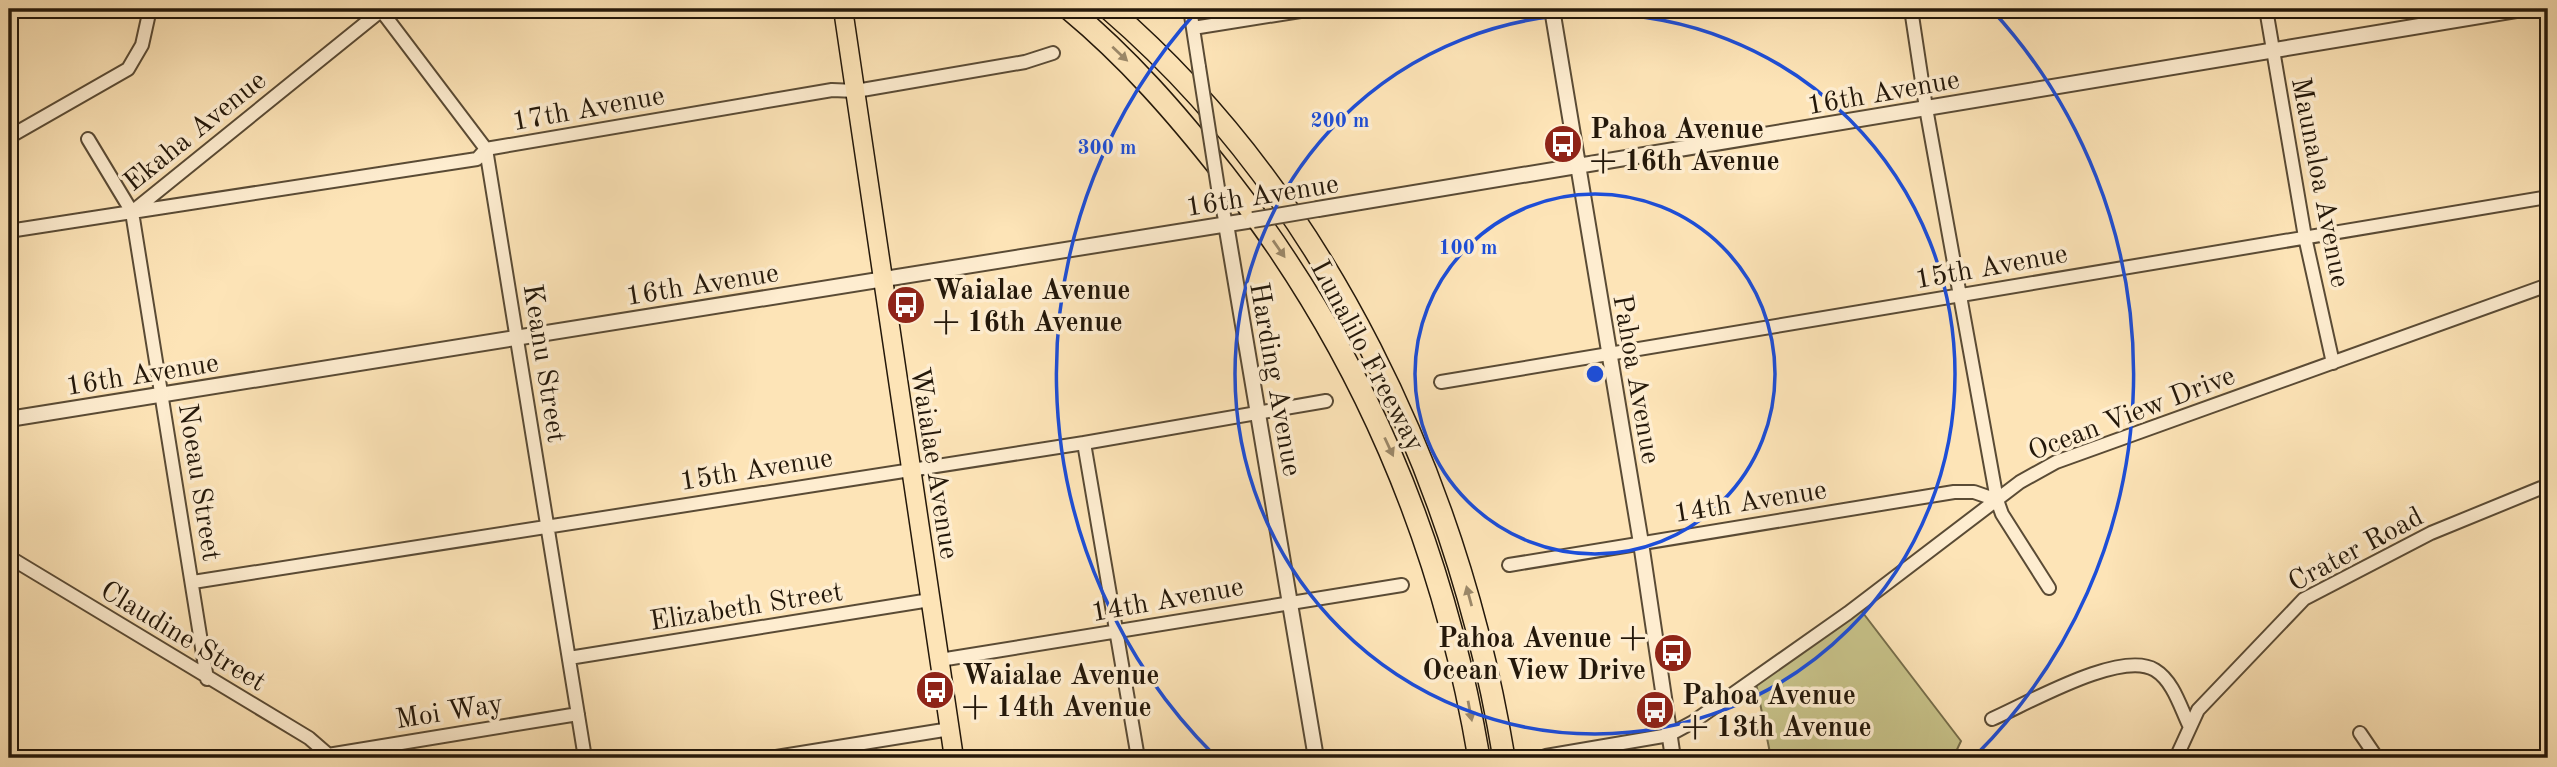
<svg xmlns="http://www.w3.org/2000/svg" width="2557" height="767" viewBox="0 0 2557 767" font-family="'Old Standard TT',serif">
<rect width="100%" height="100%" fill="#fde4b7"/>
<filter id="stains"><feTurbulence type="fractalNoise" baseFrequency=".00286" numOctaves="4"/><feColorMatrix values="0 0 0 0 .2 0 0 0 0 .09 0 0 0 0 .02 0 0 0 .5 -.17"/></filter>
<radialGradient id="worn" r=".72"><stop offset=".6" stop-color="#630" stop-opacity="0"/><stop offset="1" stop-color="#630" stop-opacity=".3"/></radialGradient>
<path fill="#c7c289" stroke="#766d4a" stroke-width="2" d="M1860,609L1961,741L1953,758H1775L1770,753L1756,683Z"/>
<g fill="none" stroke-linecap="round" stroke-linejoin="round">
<defs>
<path id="minor" d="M380,9L486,149L585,758
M1190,9L1199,67
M1911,9L1926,108L1997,500L2002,514L2049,588
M2266,9L2305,237L2333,363
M1193,28L1313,9
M9,137L128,69L142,45L150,9
M88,139L132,212L207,679
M1218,188L1226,224
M132,212L477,159L486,149L832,90L856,91L1025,62L1053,53
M9,231L132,212L383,9
M1441,382L2548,197
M1084,443L1138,758
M9,557L309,738L332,758
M1509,565L1954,492H1974L1997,500
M193,582L1084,443L1326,401
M569,658L930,600
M940,660L1402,585
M1992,719C2027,704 2121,649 2155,670C2173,681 2180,706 2189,725
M2360,733L2377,758
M328,755L578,714
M1546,756L1669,735L1693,722L1848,613L2020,482L2056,462L2548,285
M770,758L950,729
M2176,758L2198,710L2304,599L2431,533L2541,488"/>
<path id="tertiary" d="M1552,9L1641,543L1673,758
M1318,209L2522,9
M1226,224L1316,758
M9,419L1253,220"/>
<path id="primary" d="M843,9L954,758"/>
<path id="motorway" d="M1069,9C1128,58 1176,113 1224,174C1361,349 1442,540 1479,758
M1109,9C1326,196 1458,479 1504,758"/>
</defs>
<use href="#minor" stroke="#5a4b35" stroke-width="16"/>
<use href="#tertiary" stroke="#5a4b35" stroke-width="18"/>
<use href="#primary" stroke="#24180a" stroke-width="21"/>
<use href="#motorway" stroke="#24180a" stroke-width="24"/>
<use href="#minor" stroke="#feedd0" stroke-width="12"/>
<use href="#tertiary" stroke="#feedd0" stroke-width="14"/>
<use href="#primary" stroke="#fde4b7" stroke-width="18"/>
<use href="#motorway" stroke="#fde4b7" stroke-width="21"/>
<defs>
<path id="minor-bridge" d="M1199,67L1218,188"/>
<path id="tertiary-bridge" d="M1253,220L1318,209"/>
</defs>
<use href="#minor-bridge" stroke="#5a4b35" stroke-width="16" stroke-linecap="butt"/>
<use href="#tertiary-bridge" stroke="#5a4b35" stroke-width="18" stroke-linecap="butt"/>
<use href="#minor-bridge" stroke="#feedd0" stroke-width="12"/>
<use href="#tertiary-bridge" stroke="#feedd0" stroke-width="14"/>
</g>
<defs><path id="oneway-solid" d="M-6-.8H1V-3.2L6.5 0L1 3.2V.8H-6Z" transform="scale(1.75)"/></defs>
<g fill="#9b8869">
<use href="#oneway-solid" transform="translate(1120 54) rotate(43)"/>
<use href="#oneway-solid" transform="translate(1279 249) rotate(55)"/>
<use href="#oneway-solid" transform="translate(1389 447) rotate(65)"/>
<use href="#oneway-solid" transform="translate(1469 596) rotate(-105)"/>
<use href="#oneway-solid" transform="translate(1470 711) rotate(79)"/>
</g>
<g fill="none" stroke="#1d4ed8" stroke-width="3.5">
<circle cx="1595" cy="374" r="180"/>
<circle cx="1595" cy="374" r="360"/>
<path d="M1214 755A539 539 0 0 1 1198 10M1992 10A539 539 0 0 1 1976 755"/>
</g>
<defs>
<symbol id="bus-disc" viewBox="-11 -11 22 22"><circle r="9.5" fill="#8f2418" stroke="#feedd0"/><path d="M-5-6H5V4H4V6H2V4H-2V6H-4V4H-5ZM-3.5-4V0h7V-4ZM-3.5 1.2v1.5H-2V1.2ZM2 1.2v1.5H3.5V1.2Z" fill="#fff"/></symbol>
</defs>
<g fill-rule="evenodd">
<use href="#bus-disc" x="1541" y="122" width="44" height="44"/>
<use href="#bus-disc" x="884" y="283" width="44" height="44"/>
<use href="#bus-disc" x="1651" y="631" width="44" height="44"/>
<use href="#bus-disc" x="913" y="668" width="44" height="44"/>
<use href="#bus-disc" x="1633" y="688" width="44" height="44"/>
</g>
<g text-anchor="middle" stroke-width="7" stroke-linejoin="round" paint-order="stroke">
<g font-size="28" fill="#24180a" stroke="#feedd0">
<text transform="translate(1883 91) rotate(-10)" y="10">16th Avenue</text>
<text transform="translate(588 107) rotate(-10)" y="10">17th Avenue</text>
<text transform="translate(194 130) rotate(-39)" y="10">Ekaha Avenue</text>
<text transform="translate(2322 182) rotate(79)" y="10">Maunaloa Avenue</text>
<text transform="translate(1262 194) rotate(-9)" y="10">16th Avenue</text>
<text transform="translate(1991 265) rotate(-10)" y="10">15th Avenue</text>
<text transform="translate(702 283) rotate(-9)" y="10">16th Avenue</text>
<text transform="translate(1369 355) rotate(62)" y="10">Lunalilo Freeway</text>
<text transform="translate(546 363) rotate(81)" y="10">Keanu Street</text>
<text transform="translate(142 373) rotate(-9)" y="10">16th Avenue</text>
<text transform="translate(1277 379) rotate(80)" y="10">Harding Avenue</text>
<text transform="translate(1638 379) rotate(80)" y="10">Pahoa Avenue</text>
<text transform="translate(2131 412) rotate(-21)" y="10">Ocean View Drive</text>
<text transform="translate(936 463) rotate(81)" y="10">Waialae Avenue</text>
<text transform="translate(756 468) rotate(-9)" y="10">15th Avenue</text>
<text transform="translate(201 482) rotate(81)" y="10">Noeau Street</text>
<text transform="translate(1750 500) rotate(-9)" y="10">14th Avenue</text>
<text transform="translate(2355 548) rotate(-28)" y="10">Crater Road</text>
<text transform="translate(1167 598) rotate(-10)" y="10">14th Avenue</text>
<text transform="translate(746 605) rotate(-9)" y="10">Elizabeth Street</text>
<text transform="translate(184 635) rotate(31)" y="10">Claudine Street</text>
<text transform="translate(449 710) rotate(-9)" y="10">Moi Way</text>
</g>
<g font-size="28" font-weight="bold" fill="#24180a" stroke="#feedd0" text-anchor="start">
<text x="1590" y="138">Pahoa Avenue<tspan x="1590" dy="32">+ 16th Avenue</tspan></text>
<text x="933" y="299">Waialae Avenue<tspan x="933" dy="32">+ 16th Avenue</tspan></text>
<text x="1646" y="647" text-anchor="end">Pahoa Avenue +<tspan x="1646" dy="32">Ocean View Drive</tspan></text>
<text x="962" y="684">Waialae Avenue<tspan x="962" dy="32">+ 14th Avenue</tspan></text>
<text x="1682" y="704">Pahoa Avenue<tspan x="1682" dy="32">+ 13th Avenue</tspan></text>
</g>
</g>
<circle cx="1595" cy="374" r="10" fill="#1d4ed8" stroke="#feedd0" stroke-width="3.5"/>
<g font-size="21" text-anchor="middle" font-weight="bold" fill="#1d4ed8" stroke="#feedd0" stroke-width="7" stroke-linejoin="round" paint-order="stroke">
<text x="1340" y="127">200 m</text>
<text x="1107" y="154">300 m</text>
<text x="1468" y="254">100 m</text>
</g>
<rect width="2557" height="767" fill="none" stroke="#fde4b7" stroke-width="35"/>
<rect x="10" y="10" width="2536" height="746" fill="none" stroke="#24180a" stroke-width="3.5"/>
<rect x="18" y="18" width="2522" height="732" fill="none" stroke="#24180a" stroke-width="2"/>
<rect width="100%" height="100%" filter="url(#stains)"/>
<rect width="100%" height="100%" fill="url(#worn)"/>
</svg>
